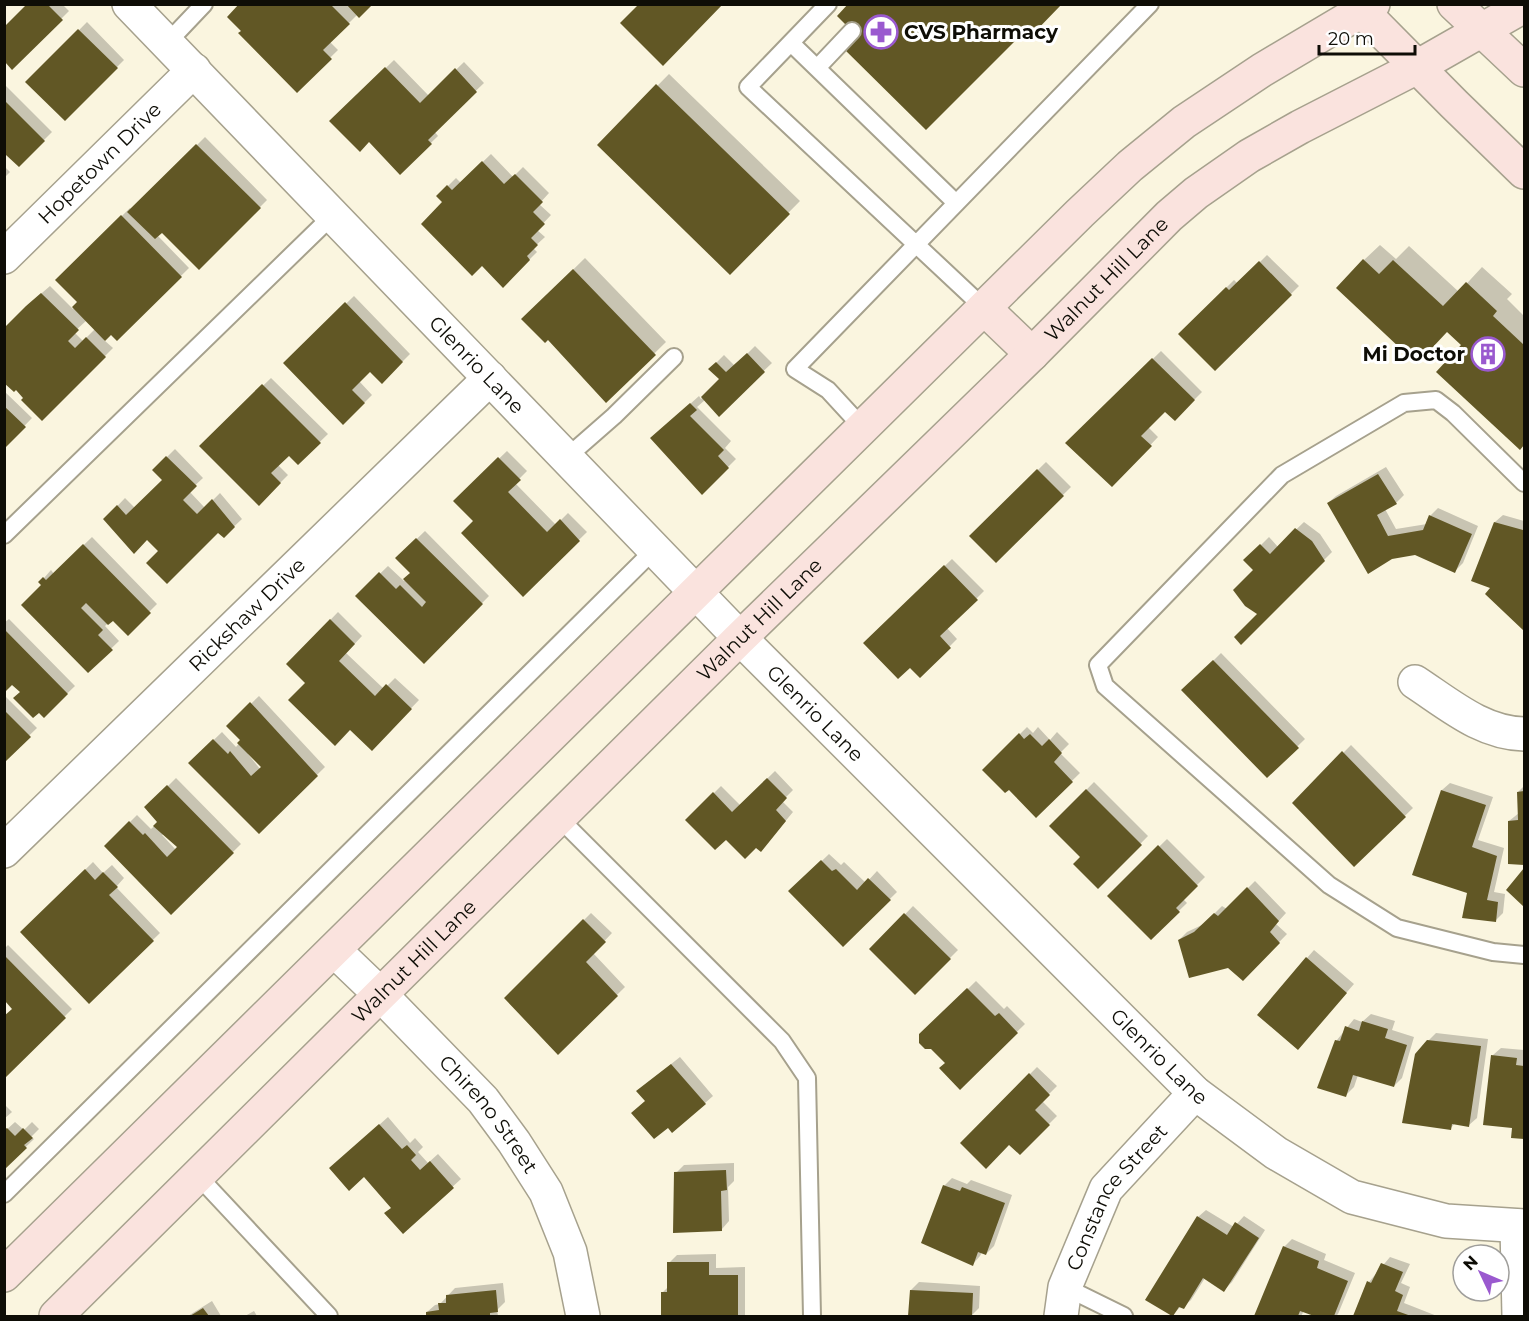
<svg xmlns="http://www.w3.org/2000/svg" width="1529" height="1321" viewBox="0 0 1529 1321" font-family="Montserrat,sans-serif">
<rect width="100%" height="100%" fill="#faf5df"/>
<path fill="#0003" fill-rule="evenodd" d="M29,4H62L69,11L12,68L4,60V28Z
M241,4H371L358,14L330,42L338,50L297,90L243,31Z
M87,22L124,60L65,119L28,82Z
M394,60L429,96L464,62L484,83L434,131L438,136L400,173L369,140L332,121Z
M669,74L800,201L730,272L599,145Z
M4,84L52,132L19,165L6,153L4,154Z
M205,137L267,200L199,268L162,231L157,235L189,268L117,339L111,333L104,340L113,348L42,419L35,299L50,286L73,309L79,302L57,280L130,208L132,210ZM87,320L95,329L83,341L74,332Z
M491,154L513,177L523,167L549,193L539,204L551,215L537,230L545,237L533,248L537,252L503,286L444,202L438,196L456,178L461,183Z
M4,166L10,172L4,178Z
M1380,245L1396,259L1409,246L1459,292L1482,267L1512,294L1507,299L1524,316V444L1520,448L1463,345L1447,331L1433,346L1364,260Z
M1267,255L1299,286L1215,369L1180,334L1234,280L1238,284Z
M585,258L666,342L606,401L549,337L523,319Z
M354,296L410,354L382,382L370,370L359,381L372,395L344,423L285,363Z
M755,346L772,363L719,414L705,400L697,407L731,441L725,448L736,459L702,493L660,431L699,396L701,399L721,379L710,369L724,355L735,366Z
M1161,351L1202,392L1175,419L1165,410L1148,427L1158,437L1112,485L1067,443Z
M271,378L328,434L298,463L289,453L278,465L288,475L259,504L201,446Z
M4,391L32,418L4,447Z
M175,449L203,478L189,491L205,508L220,493L242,519L224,536L218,531L160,551L147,538L105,519L125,498L135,508L164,480L154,470Z
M507,451L527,471L515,483L556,525L568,513L587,532L523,595L475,521L455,501Z
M1046,462L1071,487L996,561L971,536Z
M1386,467L1404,495L1396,503L1385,509L1396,529L1427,524L1430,516L1438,508L1478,526L1463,563L1455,571L1415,554L1328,503L1336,496Z
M1503,515L1524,521V629L1487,594L1493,588L1495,522Z
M1304,522L1320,534L1332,552L1241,643L1259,613L1260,565L1246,560L1269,537L1278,547Z
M425,531L489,596L424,662L357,596L388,566L404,581L412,573L397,558Z
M92,537L157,604L128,633L113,619L108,623L105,626L119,641L88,671L43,585L44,578L51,570L54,574Z
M952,559L984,591L947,628L957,639L920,676L910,666L865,643Z
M338,612L362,636L346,653L384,689L395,678L419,700L372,749L288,664Z
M9,619L75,686L44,716L12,683L4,690V623Z
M1221,653L1305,739L1267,776L1184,690Z
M4,695L37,728L6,758L4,757Z
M259,696L325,767L259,832L190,763L222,732L236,747L242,740L228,726ZM249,753L263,766L260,769L248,754Z
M1027,727L1033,733L1038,727L1050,740L1057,732L1069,744L1060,753L1080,773L1036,816L1009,788L984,770Z
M1351,745L1413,808L1354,865L1294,803Z
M775,771L793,790L782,801L793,812L768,842L756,846L687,820L721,786L740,805Z
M176,778L241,844L171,913L106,846L137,815L151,829L159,822L146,808ZM164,834L179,847L176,850L162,835Z
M1094,782L1148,836L1098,887L1082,857L1051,826Z
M1450,783L1493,797L1478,840L1504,848L1494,892L1505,894L1503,913L1495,921L1468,892L1442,790Z
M1524,786V864L1510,863L1509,821L1519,813L1518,792Z
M1167,839L1205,877L1183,899L1187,903L1151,938L1109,896Z
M829,854L841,865L844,862L866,883L877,871L897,892L843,945L791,891Z
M93,862L103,873L112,865L124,878L116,887L160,933L89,1002L22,932Z
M1255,881L1286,913L1276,924L1287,934L1243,979L1228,967L1179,940L1187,932L1204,924L1222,906L1227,909Z
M913,906L958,950L915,993L872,949Z
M591,913L612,933L593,953L625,987L558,1053L506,998Z
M8,945L72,1009L4,1077L14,1009L4,999V949Z
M1314,950L1354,984L1305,1040L1307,958Z
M976,981L1004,1009L1007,1006L1025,1024L960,1088L947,1063L921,1035Z
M1371,1014L1395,1021L1392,1030L1414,1037L1402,1078L1394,1086L1358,1075L1354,1087L1346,1095L1337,1040L1354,1019L1362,1022Z
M1436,1033L1488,1039L1477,1118L1469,1125L1455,1123L1450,1129L1428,1041Z
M1501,1048L1524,1050V1138L1513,1136L1514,1127L1493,1055Z
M680,1057L713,1096L705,1103L646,1101V1084Z
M1037,1067L1057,1086L1042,1101L1057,1116L1020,1153L1009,1143H962Z
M4,1104L12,1112L4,1119Z
M388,1117L410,1143L415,1138L423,1147L418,1152L428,1163L438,1154L461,1179L403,1232L392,1207L364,1175L339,1161Z
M15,1122L24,1130L32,1122L39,1129L31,1137L34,1139L4,1168V1132Z
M734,1163V1181L728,1187L729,1221L722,1229L676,1173L684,1165Z
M952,1178L967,1184L971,1180L1012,1195L994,1246L986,1254L982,1252L980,1256L973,1264L944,1186Z
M1206,1210L1234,1227L1244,1216L1265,1230L1232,1282L1224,1290L1205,1278L1191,1300L1183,1307L1181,1306L1173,1315L1198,1217Z
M1292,1239L1326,1254L1324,1260L1355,1273L1338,1314L1336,1316H1318L1304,1311L1301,1316H1255L1284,1247Z
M716,1254V1268L745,1267V1316H663V1292L669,1286V1263L677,1255Z
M1390,1257L1410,1264L1401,1283L1410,1287L1404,1303L1437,1316H1354L1369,1282Z
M919,1282L980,1286L979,1308L971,1316H910L911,1290Z
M503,1283L505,1302L497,1310L498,1316H428L427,1312L435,1305L440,1304L455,1288Z
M212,1301L221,1316H188Z
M254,1311L257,1316H245Z"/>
<path fill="#615725" d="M27,4H47L63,20L12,70L5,62V26Z
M239,4H330L350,24L323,50L332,59L297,93L238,33L241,31L227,17Z
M346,4H373L359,18Z
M639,4H723L663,66L620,23Z
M848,4H879L881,6L883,4H1062L1030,37L1024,32L926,130L842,47L855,34L837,16Z
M78,29L118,68L65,121L25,82Z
M385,67L420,103L455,68L477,92L428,140L432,144L400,175L369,142L360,152L329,121Z
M656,84L790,214L730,275L597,145Z
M4,100L45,141L19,167L6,155L4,157Z
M196,144L261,208L199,270L162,233L155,239L127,212Z
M482,161L504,184L515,174L543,202L533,212L545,224L531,238L538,245L527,256L530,260L503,288L482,266L472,276L421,224L442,202L436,196L447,185L452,190Z
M121,215L182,277L117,341L111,335L105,341L72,307L77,302L55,280Z
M1363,259L1379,274L1393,260L1443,306L1466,282L1497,311L1493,316L1524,345V445L1520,450L1436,372L1461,345L1447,332L1417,364L1336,288Z
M1259,261L1292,295L1215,371L1178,334L1226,287L1229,290Z
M573,269L656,355L606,403L548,340L545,343L521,319Z
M41,293L79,330L68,341L75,348L86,337L106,357L42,421L21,400L23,398L16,390L14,392L4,383V328L26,306Z
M345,302L403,362L382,384L370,372L352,390L365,403L343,425L283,363Z
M747,353L765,372L719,417L701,397L719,379L708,369L716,362L726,372Z
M1152,358L1195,400L1175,421L1165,412L1141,436L1152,446L1112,487L1065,443Z
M262,384L321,443L298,465L289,456L271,473L281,483L259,506L199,446Z
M690,403L697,410L690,416L724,450L718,456L729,468L702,495L650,438Z
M4,406L26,427L4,449Z
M166,456L197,486L183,500L197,514L212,499L235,527L224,538L218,533L167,584L146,563L158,551L147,540L134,554L103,519L117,505L126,515L162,480L152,470Z
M498,457L521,480L508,492L547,532L560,519L580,541L523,597L461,533L473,521L453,501Z
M1037,469L1064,496L996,563L969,536Z
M1378,474L1397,504L1377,515L1388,536L1423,530L1429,515L1472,534L1455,573L1415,555L1392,559L1368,574L1327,503Z
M1494,522L1523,530L1524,532V631L1485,594L1490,588L1471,581Z
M1295,528L1312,541L1325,561L1241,645L1234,637L1257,614L1245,606L1233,590L1253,570L1243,560L1260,544L1270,554Z
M416,538L483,604L424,664L355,596L379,572L396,589L400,585L422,607L426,602L403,579L410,573L395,558Z
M83,544L151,613L128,636L113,621L108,625L86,603L81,608L103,630L98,635L113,650L88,673L21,605L41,585L38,582L43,577L46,580Z
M944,565L978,600L940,636L951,648L920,678L910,668L898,679L863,643Z
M330,619L355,644L339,661L375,696L386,684L412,709L372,751L350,730L335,746L288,700L305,683L286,664Z
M4,629L68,694L44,718L39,713L33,718L13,698L20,692L12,685L4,693Z
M1213,660L1299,748L1267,778L1181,690Z
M250,702L318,776L259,834L188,763L213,739L228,754L230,751L251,776L261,767L237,743L240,740L226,726Z
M4,710L31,737L6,761L4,759Z
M1019,733L1024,739L1030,734L1042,746L1049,739L1062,753L1054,762L1073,782L1036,818L1009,790L1005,793L982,770Z
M1342,751L1406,817L1354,867L1292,803Z
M767,778L787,798L776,810L786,821L761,852L756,848L745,859L726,840L715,850L685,820L713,792L732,812Z
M167,785L234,853L171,915L104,846L129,821L143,835L145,833L167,857L177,847L153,826L157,822L144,807Z
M1086,789L1142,845L1098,889L1073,864L1080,857L1049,826Z
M1441,790L1486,805L1472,847L1497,856L1487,900L1498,902L1496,922L1462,918L1467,893L1412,875Z
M1524,791V865L1508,864V821L1518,820L1517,792Z
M1158,845L1198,886L1176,908L1180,912L1151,940L1107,896Z
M821,860L832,871L836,869L857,890L868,878L891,900L843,947L788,891Z
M1524,868V907L1506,890Z
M85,869L95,880L103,872L118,887L109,895L154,941L89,1004L20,932Z
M1247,887L1279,921L1270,932L1280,943L1243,981L1228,968L1189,978L1178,940L1194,932L1214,913L1218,916Z
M904,913L951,959L915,995L869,949Z
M583,919L606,942L586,962L618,996L558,1055L504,998Z
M5,956L66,1018L4,1079V1016L12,1009L5,1001Z
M1306,957L1347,993L1298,1050L1257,1015Z
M967,988L995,1016L999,1013L1018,1033L960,1090L939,1068L945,1063L931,1049H925L919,1043V1034Z
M1362,1021L1388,1029L1385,1038L1407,1045L1394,1087L1353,1075L1346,1097L1317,1088L1335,1040L1340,1041L1345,1026L1359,1031Z
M1427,1040L1481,1046L1469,1127L1452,1124L1451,1130L1402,1123L1415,1054Z
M1491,1055L1517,1058L1516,1065L1524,1066V1139L1511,1138L1512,1128L1483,1125Z
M671,1064L706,1104L672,1133L668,1128L654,1139L631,1113L645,1101L636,1091Z
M1029,1073L1050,1095L1035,1110L1050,1125L1020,1155L1009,1145L986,1169L960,1143Z
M379,1124L402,1149L407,1145L416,1155L411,1160L420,1170L430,1161L454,1188L403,1234L384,1213L391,1208L364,1177L349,1191L329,1168Z
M7,1128L15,1136L23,1128L33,1138L24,1145L27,1148L4,1170V1130Z
M726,1170L727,1190L721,1191L722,1231L673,1233L674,1172Z
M943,1185L960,1191L962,1187L1005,1203L986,1255L978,1252L973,1266L921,1243Z
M1197,1216L1227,1235L1235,1222L1259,1238L1224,1292L1203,1278L1184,1309L1179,1307L1173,1316H1172L1145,1300Z
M1283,1246L1319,1261L1317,1268L1348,1281L1334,1316H1314L1300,1311L1298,1316H1254Z
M667,1262H709V1275H738V1316H661V1292H667Z
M1381,1263L1403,1272L1395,1291L1403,1295L1397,1311L1411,1316H1353L1367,1281L1371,1283Z
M496,1290L498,1312L490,1313V1316H426V1312L439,1310L438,1303H446V1295Z
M910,1290L973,1293L972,1316H908Z
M203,1308L209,1316H190Z"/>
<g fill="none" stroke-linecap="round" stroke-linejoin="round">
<defs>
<path id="service" d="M828,4L748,87L984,308
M167,43L204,4
M791,43L956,203
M817,68L852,31
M863,428L828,390L795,369L1150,4
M566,458L614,416L674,357
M1524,483L1453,413L1436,400L1404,403L1282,475L1098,665L1105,686L1329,885L1397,928L1493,952L1524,955
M4,535L333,215
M559,818L782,1041L807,1078L812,1316
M198,1176L329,1316
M4,1194L655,549
M1065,1287L1124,1316"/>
<g id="minor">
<path id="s1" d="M129,4L740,638L1195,1093L1276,1153L1352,1197L1446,1221L1524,1226"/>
<path id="s2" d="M4,257L194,70"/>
<path d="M1415,682C1450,705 1482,733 1524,734"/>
<path id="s3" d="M4,851L490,378"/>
<path id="s4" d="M334,950L381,995L483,1100L514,1142L546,1192L570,1252L583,1316"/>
<path d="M1517,1226L1519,1316"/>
<path id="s5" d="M1061,1316L1065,1287L1106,1189L1195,1093"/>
</g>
<g id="secondary">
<path d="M1355,4L1454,104L1524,172"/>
<path d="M1454,4L1524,70"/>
<path d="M984,308L1032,354"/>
<path d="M4,1275L1080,213L1130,166L1184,122L1262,70L1373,4"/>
<path id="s6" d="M56,1316L740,638L1032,354L1169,216L1196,193L1249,156L1300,127L1417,67L1524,6"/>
</g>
</defs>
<use href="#service" stroke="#a6a18d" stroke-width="20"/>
<use href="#minor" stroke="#a6a18d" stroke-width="36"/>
<use href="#secondary" stroke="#a6a18d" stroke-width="36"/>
<use href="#service" stroke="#fff" stroke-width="16"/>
<use href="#minor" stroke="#fff" stroke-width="33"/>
<use href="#secondary" stroke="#fae3de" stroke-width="33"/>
</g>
<defs>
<symbol id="pharmacy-ring" viewBox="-11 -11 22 22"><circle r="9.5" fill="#fff" stroke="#9a59cf" stroke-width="1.5"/><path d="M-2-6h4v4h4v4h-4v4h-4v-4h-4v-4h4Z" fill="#9a59cf"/></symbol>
<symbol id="building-ring" viewBox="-11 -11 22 22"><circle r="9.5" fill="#fff" stroke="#9a59cf" stroke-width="1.5"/><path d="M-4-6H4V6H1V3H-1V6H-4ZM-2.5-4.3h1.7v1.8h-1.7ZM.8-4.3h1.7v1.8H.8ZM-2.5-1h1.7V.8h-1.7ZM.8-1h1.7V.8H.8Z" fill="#9a59cf"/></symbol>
</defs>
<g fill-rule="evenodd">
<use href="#pharmacy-ring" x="862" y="13" width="38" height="38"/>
<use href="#building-ring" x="1469" y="335" width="38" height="38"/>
</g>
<g text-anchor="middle" stroke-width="6" stroke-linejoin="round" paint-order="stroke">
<g font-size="20" font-weight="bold" fill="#0e0d06" stroke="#fff" text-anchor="start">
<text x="904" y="39">CVS Pharmacy</text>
<text x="1465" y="361" text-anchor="end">Mi Doctor</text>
</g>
<g font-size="20" fill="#0e0d06" stroke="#fff">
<text dy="7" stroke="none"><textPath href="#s2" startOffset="134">Hopetown Drive</textPath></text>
<text dy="7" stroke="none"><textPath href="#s6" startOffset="1476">Walnut Hill Lane</textPath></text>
<text dy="7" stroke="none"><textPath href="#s1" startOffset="501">Glenrio Lane</textPath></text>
<text dy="7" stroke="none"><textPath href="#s3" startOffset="339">Rickshaw Drive</textPath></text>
<text dy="7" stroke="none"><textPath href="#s6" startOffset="990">Walnut Hill Lane</textPath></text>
<text dy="7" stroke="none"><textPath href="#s1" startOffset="987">Glenrio Lane</textPath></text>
<text dy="7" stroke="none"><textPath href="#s6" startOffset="504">Walnut Hill Lane</textPath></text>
<text dy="7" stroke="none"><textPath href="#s1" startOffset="1473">Glenrio Lane</textPath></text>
<text dy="7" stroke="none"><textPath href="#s4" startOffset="226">Chireno Street</textPath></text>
<text dy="7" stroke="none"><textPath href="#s5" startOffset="134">Constance Street</textPath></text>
</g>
</g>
<rect width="1529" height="1321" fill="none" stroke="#0e0d06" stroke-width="12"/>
<g transform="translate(1481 1273) rotate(314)"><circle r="28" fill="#ffffff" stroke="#9f9e9b" stroke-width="1.5"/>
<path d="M0-4.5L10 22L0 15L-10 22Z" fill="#9a59cf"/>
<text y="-9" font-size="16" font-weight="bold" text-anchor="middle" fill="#0e0d06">N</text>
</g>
<path d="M1319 45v9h96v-9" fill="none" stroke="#0e0d06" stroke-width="3"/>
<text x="1328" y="45" font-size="18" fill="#0e0d06" stroke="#ffffff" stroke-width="4.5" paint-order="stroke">20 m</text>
</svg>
